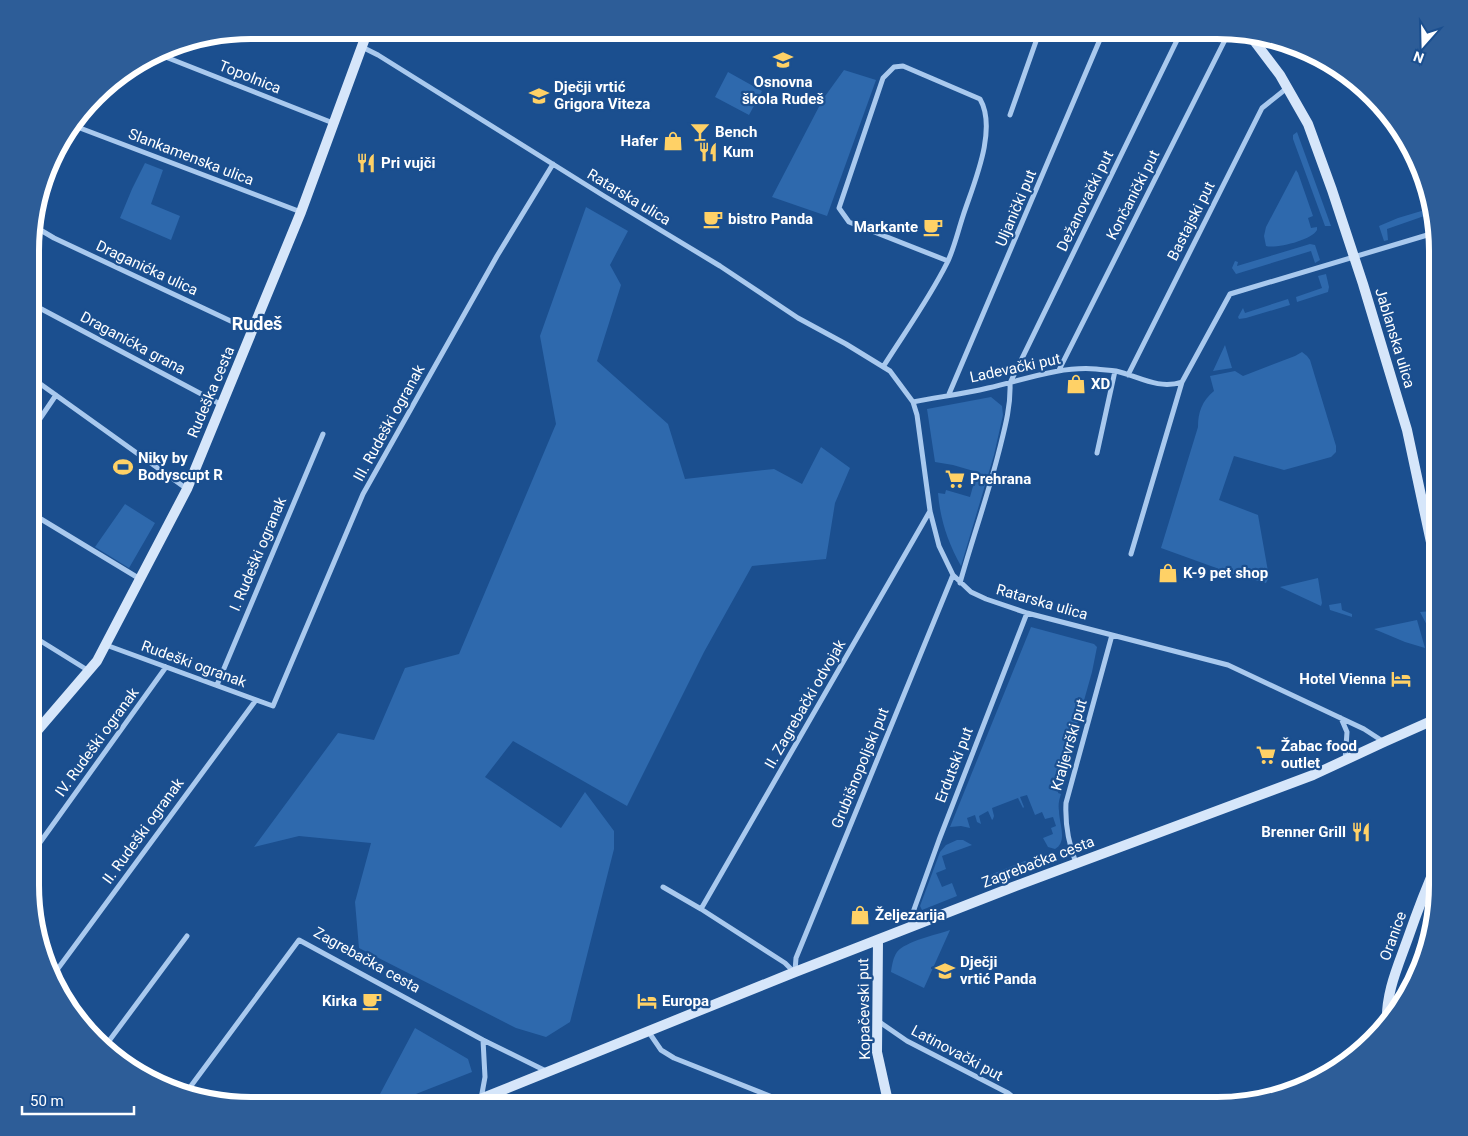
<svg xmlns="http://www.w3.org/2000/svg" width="1468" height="1136" viewBox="0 0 1468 1136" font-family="Roboto,sans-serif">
<rect width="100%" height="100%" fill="#1b4f8f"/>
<path fill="#2e69ad" d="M844,70L876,80L827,216L772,197L823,99Z
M728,72L762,91L749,115L715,97Z
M1297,132L1331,226H1325L1293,139V135Z
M145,163L163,170L151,204L180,216L171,240L120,218L132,189Z
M1296,170L1298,173L1313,216L1308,218L1311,228L1317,227V230C1312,240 1276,249 1266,246L1264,236L1266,227Z
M586,207L628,231L610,265L621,285L597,361L668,424L685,479L774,469L802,484L821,447L850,468L835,503L826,559L752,566L704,652L627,806L513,741L485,777L561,828L585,792L614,831V849L570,1022L546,1037L516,1028L359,948L355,902L371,843L299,836L254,847L338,733L374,740L405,668L459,654L556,424L540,336Z
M1428,209L1430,214L1387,229L1388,240L1384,241L1379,226L1398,218Z
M1310,244L1315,245L1320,260L1315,263L1311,251L1236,274L1232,268L1235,261L1238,262L1237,266Z
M1326,274L1329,287L1328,292L1297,302L1296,297L1322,288L1318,276Z
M1288,299L1290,305L1246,318L1239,319L1238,317L1243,308L1245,313Z
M1225,345L1232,368L1213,371Z
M1302,352L1307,356L1310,360L1336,446V452L1331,457L1284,470L1234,456L1219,500L1258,515L1269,577L1266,583L1233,574L1161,548L1198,427C1198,412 1202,401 1214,391L1210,376L1235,371L1243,376L1295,356Z
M991,397L1002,406L1003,415L994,455L961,566C948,543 940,519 938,493L945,494L946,490L970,497L977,472L953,465L935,462L927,409Z
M125,504L155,523L129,568L95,547Z
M1318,578L1322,603L1321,606L1280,587Z
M1341,603L1342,610L1352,614V617L1330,610L1329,605Z
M1432,611L1438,640V675L1429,629L1420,612Z
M1417,620L1425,648L1405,642L1374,629Z
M1031,627L1094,644L1097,647L1092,672L1058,793L1061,794C1059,800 1058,805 1059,811C1059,823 1068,842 1055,849L1048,847L1043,838L1053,834L1051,828L1056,826L1053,817L1045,819L1042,812L1035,815L1027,795L1020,797L1024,807L1023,808L1018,798L992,808L994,816L993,819L992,820L988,811L979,816L981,824L977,822L975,815L967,818L970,828L961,826L950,827Z
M957,840H963L972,845L942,856L946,869L936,873L942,887L952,883L957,896L922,910L920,906L940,852L946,845Z
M1025,861L1036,862L1040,864L988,885L985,877Z
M950,930L924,988L891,972C892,965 893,958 897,952C906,941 936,935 950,930Z
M415,1028L468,1059L472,1072L393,1103L380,1094Z"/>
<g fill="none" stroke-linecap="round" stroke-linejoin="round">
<path stroke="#a9c9ee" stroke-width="5" d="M362,47L378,55L604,196L720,266L798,318L846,344L890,371L913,402L917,415L930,511L939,546L953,575L971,592L986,599L1027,613L1228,665L1364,729L1384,742
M158,54L333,123
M1010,115L1040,30
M72,125L301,212
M32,225L54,238L252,331
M32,304L222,405
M883,367C905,332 929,299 947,263C954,249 958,231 963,216C973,185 998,130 980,99L903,66L894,67L883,78L839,208L849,222L948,261
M1059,370L1230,30
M1128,375L1262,108L1287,88
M32,378L187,489
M949,394L1104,30
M913,402C938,397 963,394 988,388C1024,380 1059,366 1096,369C1103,370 1109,370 1116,371C1138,376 1158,390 1182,382
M31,432L56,395
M1097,453L1115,371
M31,513L140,579
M1131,554L1182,382L1230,294L1434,233
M960,583C972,540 987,498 998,455C1004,431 1011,408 1010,383L1182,30
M31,635L89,671
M106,645L273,706L363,494L497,256L553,164
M217,685L323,434
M1341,718L1347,732L1345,761
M31,855L166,667
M1076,863C1069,845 1065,823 1066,803L1112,635
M663,887L701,909L785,963L794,972
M701,909L930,511
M910,926L912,915L939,840L1027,613
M795,971L796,958L953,575
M51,978L256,700
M878,1021L907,1041L1008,1093L1024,1106
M648,1031L661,1050L674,1058L795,1106
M483,1040L485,1077L481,1099L498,1106
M103,1049L187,936
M185,1094L299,940L483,1040L546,1071"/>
<path stroke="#d6e6fa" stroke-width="10" d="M1249,34L1280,75L1308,124L1332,190L1363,284L1407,430L1438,575
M31,738L97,661L187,489L301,212L368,30
M878,940L877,1052L889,1106
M1387,1025C1385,994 1398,966 1408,938C1417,912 1427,886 1438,861
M463,1106L795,972L1013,887L1313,775L1384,742L1438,718"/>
</g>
<defs>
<symbol id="school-bare" viewBox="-9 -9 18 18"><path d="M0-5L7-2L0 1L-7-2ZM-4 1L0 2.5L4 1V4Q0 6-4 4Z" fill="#ffd166" stroke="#1b4f8f" stroke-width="2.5" paint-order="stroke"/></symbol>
<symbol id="bar-bare" viewBox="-9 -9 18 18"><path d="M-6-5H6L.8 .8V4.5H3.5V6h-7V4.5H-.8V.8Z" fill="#ffd166" stroke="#1b4f8f" stroke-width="2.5" paint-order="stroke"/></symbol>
<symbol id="shop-bare" viewBox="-9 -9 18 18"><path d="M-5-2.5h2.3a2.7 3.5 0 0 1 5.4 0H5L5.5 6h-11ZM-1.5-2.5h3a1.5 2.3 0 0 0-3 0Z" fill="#ffd166" stroke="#1b4f8f" stroke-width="2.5" paint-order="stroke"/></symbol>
<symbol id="restaurant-bare" viewBox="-9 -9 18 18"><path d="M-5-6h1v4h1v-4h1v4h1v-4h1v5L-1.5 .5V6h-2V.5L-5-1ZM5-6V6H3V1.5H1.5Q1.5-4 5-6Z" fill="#ffd166" stroke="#1b4f8f" stroke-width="2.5" paint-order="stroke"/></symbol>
<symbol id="cafe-bare" viewBox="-9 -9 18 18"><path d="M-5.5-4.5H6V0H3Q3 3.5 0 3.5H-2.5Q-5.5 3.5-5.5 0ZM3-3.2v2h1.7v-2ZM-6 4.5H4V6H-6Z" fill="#ffd166" stroke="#1b4f8f" stroke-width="2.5" paint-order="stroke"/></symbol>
<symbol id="stadium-bare" viewBox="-9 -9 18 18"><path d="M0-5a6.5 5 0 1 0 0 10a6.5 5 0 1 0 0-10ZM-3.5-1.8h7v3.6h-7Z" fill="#ffd166" stroke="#1b4f8f" stroke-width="2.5" paint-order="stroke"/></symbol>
<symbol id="supermarket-bare" viewBox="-9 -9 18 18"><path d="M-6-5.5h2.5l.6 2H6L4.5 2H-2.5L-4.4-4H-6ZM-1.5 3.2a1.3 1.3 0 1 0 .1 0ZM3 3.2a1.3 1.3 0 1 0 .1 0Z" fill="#ffd166" stroke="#1b4f8f" stroke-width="2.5" paint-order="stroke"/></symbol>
<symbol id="hotel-bare" viewBox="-9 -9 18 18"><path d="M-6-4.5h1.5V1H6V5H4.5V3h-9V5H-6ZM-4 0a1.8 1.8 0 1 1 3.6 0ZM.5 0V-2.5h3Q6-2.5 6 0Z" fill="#ffd166" stroke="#1b4f8f" stroke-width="2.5" paint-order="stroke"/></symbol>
</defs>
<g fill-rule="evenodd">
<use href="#school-bare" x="769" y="46" width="28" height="28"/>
<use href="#school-bare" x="525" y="82" width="28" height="28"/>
<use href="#bar-bare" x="686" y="118" width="28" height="28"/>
<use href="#shop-bare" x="659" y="127" width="28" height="28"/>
<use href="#restaurant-bare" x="694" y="138" width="28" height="28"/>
<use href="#restaurant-bare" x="352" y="149" width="28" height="28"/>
<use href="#cafe-bare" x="699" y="205" width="28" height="28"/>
<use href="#cafe-bare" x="919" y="213" width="28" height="28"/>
<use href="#shop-bare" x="1062" y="370" width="28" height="28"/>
<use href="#stadium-bare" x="109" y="453" width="28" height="28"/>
<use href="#supermarket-bare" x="941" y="465" width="28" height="28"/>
<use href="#shop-bare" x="1154" y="559" width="28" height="28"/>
<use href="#hotel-bare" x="1387" y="665" width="28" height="28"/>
<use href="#supermarket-bare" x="1252" y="741" width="28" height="28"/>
<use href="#restaurant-bare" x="1347" y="818" width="28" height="28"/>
<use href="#shop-bare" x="846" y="901" width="28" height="28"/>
<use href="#school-bare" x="931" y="957" width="28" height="28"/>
<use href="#cafe-bare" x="358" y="987" width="28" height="28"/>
<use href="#hotel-bare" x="633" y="987" width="28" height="28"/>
</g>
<g text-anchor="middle" stroke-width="4.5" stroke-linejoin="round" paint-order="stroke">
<g font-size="15" fill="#fff" stroke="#1b4f8f">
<text transform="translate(250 77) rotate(22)" y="5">Topolnica</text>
<text transform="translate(191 157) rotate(21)" y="5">Slankamenska ulica</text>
<text transform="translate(1133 195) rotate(-63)" y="5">Končanički put</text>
<text transform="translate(629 197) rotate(31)" y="5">Ratarska ulica</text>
<text transform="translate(1085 201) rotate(-64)" y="5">Dežanovački put</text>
<text transform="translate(1016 208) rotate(-67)" y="5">Uljanički put</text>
<text transform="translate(1191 221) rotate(-63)" y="5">Bastajski put</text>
<text transform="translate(147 268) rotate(25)" y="5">Draganićka ulica</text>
<text transform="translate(1395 338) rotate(73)" y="5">Jablanska ulica</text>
<text transform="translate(133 343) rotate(28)" y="5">Draganićka grana</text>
<text transform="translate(1015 368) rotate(-12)" y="5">Ladevački put</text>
<text transform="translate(211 392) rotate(-67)" y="5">Rudeška cesta</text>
<text transform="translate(389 423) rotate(-61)" y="5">III. Rudeški ogranak</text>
<text transform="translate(258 554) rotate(-67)" y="5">I. Rudeški ogranak</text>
<text transform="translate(1042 602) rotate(16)" y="5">Ratarska ulica</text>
<text transform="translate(194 664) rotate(20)" y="5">Rudeški ogranak</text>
<text transform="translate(805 704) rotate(-60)" y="5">II. Zagrebački odvojak</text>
<text transform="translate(97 742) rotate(-54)" y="5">IV. Rudeški ogranak</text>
<text transform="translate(1069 745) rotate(-74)" y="5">Kraljevrški put</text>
<text transform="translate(954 765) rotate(-69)" y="5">Erdutski put</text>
<text transform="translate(860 768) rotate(-68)" y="5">Grubišnopoljski put</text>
<text transform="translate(143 831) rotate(-54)" y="5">II. Rudeški ogranak</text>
<text transform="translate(1038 862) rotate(-21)" y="5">Zagrebačka cesta</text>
<text transform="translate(1393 936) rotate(-70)" y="5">Oranice</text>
<text transform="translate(367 960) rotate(29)" y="5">Zagrebačka cesta</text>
<text transform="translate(864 1009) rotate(-91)" y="5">Kopačevski put</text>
<text transform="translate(957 1053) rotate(28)" y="5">Latinovački put</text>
</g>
<g font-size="15" font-weight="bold" fill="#fff" stroke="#1b4f8f" text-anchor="start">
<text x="783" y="87" text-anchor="middle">Osnovna<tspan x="783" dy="17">škola Rudeš</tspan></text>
<text x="554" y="92">Dječji vrtić<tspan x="554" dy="17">Grigora Viteza</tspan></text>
<text x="715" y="137">Bench</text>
<text x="658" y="146" text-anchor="end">Hafer</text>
<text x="723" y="157">Kum</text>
<text x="381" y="168">Pri vujči</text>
<text x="728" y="224">bistro Panda</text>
<text x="918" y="232" text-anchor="end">Markante</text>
<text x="1091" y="389">XD</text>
<text x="138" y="463">Niky by<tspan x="138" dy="17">Bodyscupt R</tspan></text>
<text x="970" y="484">Prehrana</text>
<text x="1183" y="578">K-9 pet shop</text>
<text x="1386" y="684" text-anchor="end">Hotel Vienna</text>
<text x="1281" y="751">Žabac food<tspan x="1281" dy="17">outlet</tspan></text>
<text x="1346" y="837" text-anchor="end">Brenner Grill</text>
<text x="875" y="920">Željezarija</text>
<text x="960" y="967">Dječji<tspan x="960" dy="17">vrtić Panda</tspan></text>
<text x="357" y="1006" text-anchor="end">Kirka</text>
<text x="662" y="1006">Europa</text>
</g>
<g font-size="18" font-weight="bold" fill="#fff" stroke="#1b4f8f">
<text x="257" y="330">Rudeš</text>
</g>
</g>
<path d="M0 0H1468V1136H0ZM251 39H1217A212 212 0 0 1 1429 251V885A212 212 0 0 1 1217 1097H251A212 212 0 0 1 39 885V251A212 212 0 0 1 251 39Z" fill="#2d5d98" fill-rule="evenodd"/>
<path fill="none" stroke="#fff" stroke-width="6" d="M251 39H1217A212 212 0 0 1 1429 251V885A212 212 0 0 1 1217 1097H251A212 212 0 0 1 39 885V251A212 212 0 0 1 251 39Z"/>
<g transform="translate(1423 45) rotate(200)" stroke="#1b4f8f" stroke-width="4" paint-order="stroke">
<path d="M0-4L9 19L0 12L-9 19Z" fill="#ffffff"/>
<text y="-8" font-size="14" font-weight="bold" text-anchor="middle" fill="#ffffff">N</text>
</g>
<path d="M22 1106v8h112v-8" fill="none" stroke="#ffffff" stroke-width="2.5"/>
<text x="30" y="1106" font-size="15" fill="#ffffff" stroke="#1b4f8f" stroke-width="4" paint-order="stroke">50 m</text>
</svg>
